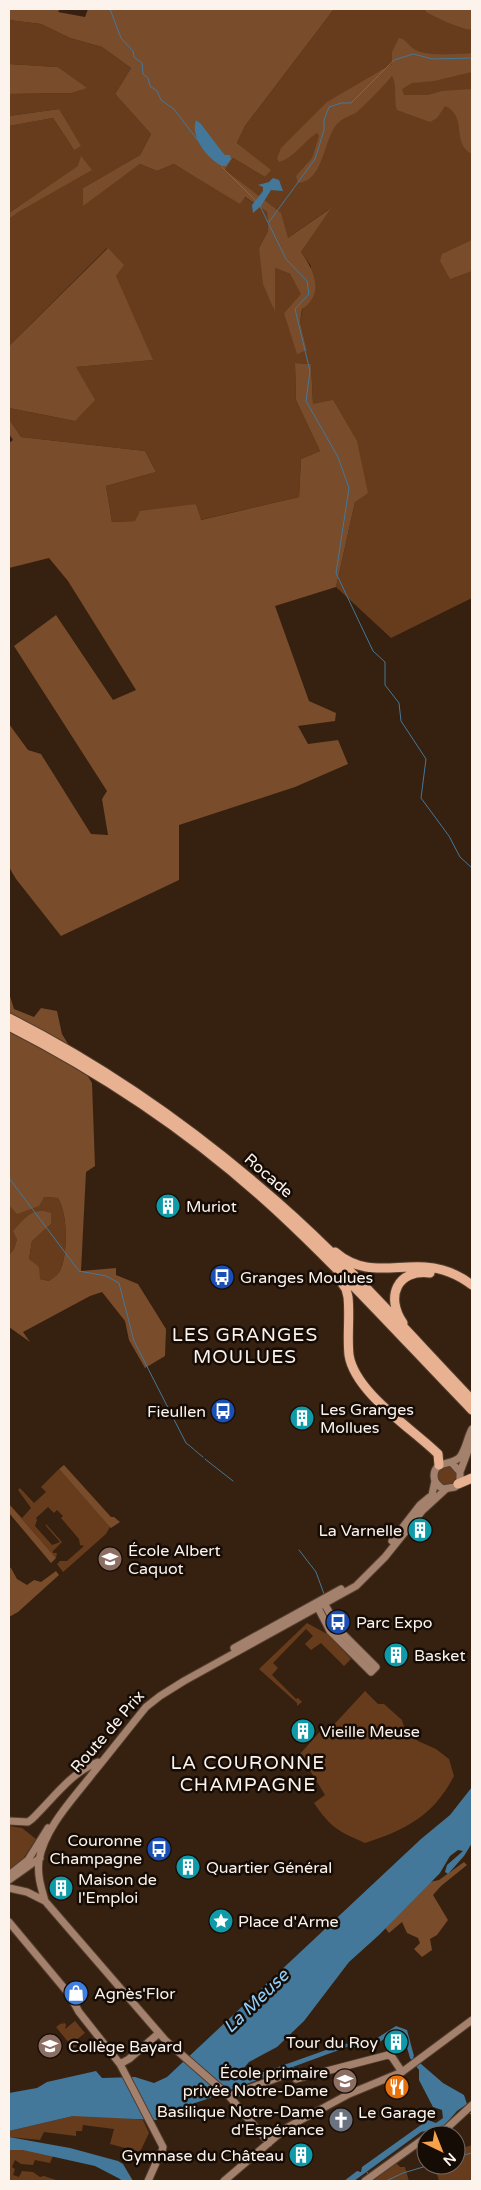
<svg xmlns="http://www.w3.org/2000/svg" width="481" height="2190" viewBox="0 0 481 2190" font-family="'Varela Round',sans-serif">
<rect width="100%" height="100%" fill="#36200f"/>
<path fill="#663c1c" d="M334,9H472V598L391,638L336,587L355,502L313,404L311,364L295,363L296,400L320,451L301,459L299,497L200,520L196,504L135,521L112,522L106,486L156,472L145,451L21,437L9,419V408L75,421L76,367L152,360L115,276L107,248L9,346V219L79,166L9,213V126L53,118L74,150L59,109L9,116V94L72,93L86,88L58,67L9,64V20L41,24L70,38L102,47L131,68L115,94L151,134L140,155L83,188V205L140,164L157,171L174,164L240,203L244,197L267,212L268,231L259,248L274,311L275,268L290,274L302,294L284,313L307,350L300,322L311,266L301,252L329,209L288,238L251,191L225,170L233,158L265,177L270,170L237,143L245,126Z
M44,1197L58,1198C68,1213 68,1254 60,1271C59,1275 53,1278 49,1281L40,1279L29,1259L32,1241L51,1224L17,1239L14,1249L9,1255V1205Z
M437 1476a10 10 0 1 1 20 0a10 10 0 1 1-20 0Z
M59,1469L110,1527L106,1534L63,1572L57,1564L60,1561H67L84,1546L80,1545L79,1539L61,1518L63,1516L57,1510L54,1513L48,1507L36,1518L37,1520L35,1526L52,1545L60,1542L46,1526V1524L62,1542L53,1551V1553H57L56,1558L9,1504L22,1518L31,1508L18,1490L20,1488L34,1503L46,1492L41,1487Z
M307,1623L329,1635L351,1659L344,1666L321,1643L311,1650L305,1644L313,1636L306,1629L273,1663L278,1668L272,1675L296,1699L298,1698L302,1702L297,1706V1703L259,1669Z
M365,1691L378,1704H384L402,1720L404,1727L418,1741L436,1749L449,1759L454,1776C434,1815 406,1830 365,1843C338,1831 331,1828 314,1803L325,1795L300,1754L324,1727L329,1730Z
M9,1826L22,1828L36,1839L23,1859L9,1871Z
M67,2019L61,2024L65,2023L66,2025L65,2029L75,2021L85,2033L75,2041L78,2045L73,2048L56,2027Z
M73,2116H111L143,2120L149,2133L140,2152L110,2144L114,2129L83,2125L82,2131H76V2136L44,2132L40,2140L9,2137V2131Z
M472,2145V2181H439L434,2165H456V2150Z
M23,2149L53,2156L50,2163L35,2160L33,2165L21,2164L15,2160L12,2167L15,2169L13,2175L19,2177L22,2171L33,2172L40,2177L44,2176L59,2181H9V2150Z
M396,2163L400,2167H405L409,2181H368Z"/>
<path fill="#794c2b" d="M9,9H60L58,12L85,17L88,9H334L245,126L237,143L271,170L265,177L233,158L225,170L281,213L288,238L331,208L301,252C314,270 325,294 302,309L300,322L307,350L297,354L284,313L301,294L290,274L275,268V312L263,284L259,248L268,231L267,212L245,197L240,204L174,164L157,171L140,164L83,206V188L140,155L151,134L115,94L131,68L102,47L70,38L41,24L9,20Z
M426,9H472V30C455,27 442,20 426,12Z
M399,38C407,40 407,44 414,49C425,57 458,54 472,53V72L434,81L412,83L402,89L404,95H428L442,91L472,89V154C451,144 468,116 445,106L437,118L430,122L397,110C393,99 398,86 392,76C383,87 367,103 357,112C351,116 342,118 337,124C323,140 324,181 298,183L296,176L312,158L319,136L317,133C304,141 294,158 279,162L277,158L281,148L327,102L392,64V52Z
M9,64L58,67L87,88L72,93L9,94Z
M59,109L81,146L74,150L53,118L9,126V116Z
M81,156L92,170L20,211L9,219V213L78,166Z
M472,240V271L450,279L440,261L442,254Z
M108,248L124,265L116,276L153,360L76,367L95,400L75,421L9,408V346Z
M295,363L311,364L313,404L333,400L357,441L368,493L355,502L336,587L275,606L309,701L336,713L335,721L298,726L308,744L338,740L348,764L295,787L179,825V880L61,936L16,879L9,867V724L28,750L41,754L91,834L108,835L102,799L107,791L14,646L56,615L113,700L136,690L68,581L49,558L9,568V443L13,440L9,434V419L21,437L145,451L156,472L106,486L112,522L135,521L140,511L196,504L201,520L299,497L301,459L320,451L296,400Z
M9,993L14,1009L34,1017L41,1008L57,1011L62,1034L92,1083L95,1166L86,1172L81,1271L116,1268V1275L138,1284L166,1329L165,1356L145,1368L129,1340L125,1321L102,1292L90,1296L23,1332L30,1342L9,1327V1255L14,1249L17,1239L13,1231C25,1218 33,1206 51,1213V1224L32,1241L29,1259L39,1267L40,1279L49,1281C53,1278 58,1275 60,1271C68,1254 68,1213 58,1198L44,1197L39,1206L17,1214L9,1205Z
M64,1465L111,1517H114L120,1522L111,1528L108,1525L59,1469Z
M9,1504L56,1558L51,1563L9,1513Z
M9,1567L11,1568L17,1579L27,1585L34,1580L41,1582L56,1571L59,1575L18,1612L9,1617Z
M464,1862L467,1865L441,1886L433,1895L448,1920L437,1935L430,1939L432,1950L422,1957L414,1949L420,1943L418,1938L407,1933L402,1922L389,1933L383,1925L421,1884L439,1880Z"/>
<path fill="#43789a" d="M196,120L201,124L223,153L225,155H230L231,159L226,166H222C207,158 190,137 196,120Z
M273,178L279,180L283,191L271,190L261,206L253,213L252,205L263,191V187L258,185L269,182Z
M472,1787V1843L464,1856L448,1874L445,1872L447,1865L463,1851L458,1850L450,1856L440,1873L379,1935L349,1962L304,2021L277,2047L249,2062L237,2076H249L267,2071L343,2044L371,2042L396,2026L407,2030L414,2056L413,2057L443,2083L464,2095L467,2104L457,2111L443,2127L421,2132L354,2181H344L357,2171L361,2172L362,2167L425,2122L428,2120L436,2123L443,2118L442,2110L433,2107L419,2080V2070L410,2058L404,2037L400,2032L395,2031L373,2047H347L230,2090L225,2087L210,2098L183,2107L156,2120L73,2116L9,2131V2093L37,2088L47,2082L96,2071L102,2078L135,2077L154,2083L167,2077L421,1839L450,1815Z
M9,2137L70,2148L118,2161L123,2164L133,2181H122L120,2179L95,2166L23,2150H9Z"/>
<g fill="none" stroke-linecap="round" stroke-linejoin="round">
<path stroke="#43789a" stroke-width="1" d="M110,9L121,38L133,51L134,57L142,63L143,74L148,78L150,86L157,91L161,100L174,109L202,146
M222,167L256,201
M260,206L286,259L307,281L309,294L295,309L310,371L306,401L338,457L349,488L336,573L373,651L385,662V685L399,703L401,721L426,759L421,798L449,836L460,857L472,868
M269,222L315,159L324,130V120L329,107L341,103H351L394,60L413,54L433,59L472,58
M9,1178L79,1271L106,1276L119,1283L134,1341L186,1443C192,1447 196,1452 203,1457
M205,1459L233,1481
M299,1550L316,1572L324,1594
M469,2112L472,2115
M456,2157L472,2153
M367,2172L369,2176
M386,2181L403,2173L430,2165"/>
<defs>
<path id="secondary" d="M452,1463L460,1472V1480L455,1487L443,1489C438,1486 434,1482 434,1476C434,1460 452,1466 460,1457C466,1449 467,1438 472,1429
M460,1472L472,1440
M392,1541L420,1505L432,1495L435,1481
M316,1604L330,1631L371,1672L376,1667L339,1630L323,1601
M234,1648L341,1589
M9,1821L28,1822L32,1819C53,1799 70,1773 98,1762
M9,1875L28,1860L48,1828
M9,1880L40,1858
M9,1888L27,1892L45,1901L166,2041L229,2096L269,2143
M45,1901C41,1887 37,1875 39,1860C45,1827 74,1798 93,1773C111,1751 128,1729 146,1707L160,1696L184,1681L356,1586L385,1557L422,1511L446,1489
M9,1922L69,1994L79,2012L120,2064L163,2147L160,2158
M120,2064L129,2059L159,2033
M229,2096L293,2072L296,2079L388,2055L392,2057L402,2072
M430,2135L446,2129L472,2105
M148,2181L156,2163
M224,2181L286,2128L349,2094L402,2072L472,2020
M365,2181L426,2137"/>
<path id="highway" d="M9,1018C106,1067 194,1129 276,1201C346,1262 408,1333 472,1400
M9,1026C105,1075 197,1137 276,1210C345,1274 407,1343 472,1410
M335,1252C364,1277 392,1265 425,1267C442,1268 459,1275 472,1285
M337,1276L346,1289L348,1297C350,1316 347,1336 349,1355C355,1393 413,1429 438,1454L439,1465
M403,1323C385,1297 397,1269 430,1273
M458,1484L472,1478"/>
</defs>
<use href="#secondary" stroke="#523e2e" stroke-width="9"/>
<use href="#highway" stroke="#523e2e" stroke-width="11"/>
<use href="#secondary" stroke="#a4816d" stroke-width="7"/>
<use href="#highway" stroke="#e8b192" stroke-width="9"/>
</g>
<defs>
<symbol id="building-disc" viewBox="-11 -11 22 22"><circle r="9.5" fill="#0f9aa8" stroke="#160c06"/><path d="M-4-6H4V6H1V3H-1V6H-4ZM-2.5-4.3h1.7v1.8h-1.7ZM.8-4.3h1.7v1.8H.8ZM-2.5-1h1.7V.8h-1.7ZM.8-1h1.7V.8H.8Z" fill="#fff"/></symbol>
<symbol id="bus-disc" viewBox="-11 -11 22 22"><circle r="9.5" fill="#1a4fb4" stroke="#160c06"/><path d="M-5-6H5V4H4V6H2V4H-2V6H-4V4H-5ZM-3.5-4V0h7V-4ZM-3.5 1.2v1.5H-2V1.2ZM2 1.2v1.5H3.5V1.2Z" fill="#fff"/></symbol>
<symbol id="school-disc" viewBox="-11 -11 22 22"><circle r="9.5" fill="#8d6e63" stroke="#160c06"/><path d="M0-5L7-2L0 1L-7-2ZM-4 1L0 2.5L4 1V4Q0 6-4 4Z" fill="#fff"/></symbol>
<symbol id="sight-disc" viewBox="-11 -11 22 22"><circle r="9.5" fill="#0f9aa8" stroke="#160c06"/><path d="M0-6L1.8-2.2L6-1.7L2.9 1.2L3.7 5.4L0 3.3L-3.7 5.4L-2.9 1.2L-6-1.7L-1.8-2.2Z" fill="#fff"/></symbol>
<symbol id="shop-disc" viewBox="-11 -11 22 22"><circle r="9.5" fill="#3f7fe0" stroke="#160c06"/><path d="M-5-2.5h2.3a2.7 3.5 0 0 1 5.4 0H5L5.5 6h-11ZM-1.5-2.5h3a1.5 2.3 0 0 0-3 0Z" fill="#fff"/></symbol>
<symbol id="restaurant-disc" viewBox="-11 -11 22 22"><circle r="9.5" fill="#e8710a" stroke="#160c06"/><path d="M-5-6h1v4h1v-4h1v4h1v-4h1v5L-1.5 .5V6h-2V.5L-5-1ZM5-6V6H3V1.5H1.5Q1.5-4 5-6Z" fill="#fff"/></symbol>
<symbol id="church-disc" viewBox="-11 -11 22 22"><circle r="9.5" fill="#6b7280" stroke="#160c06"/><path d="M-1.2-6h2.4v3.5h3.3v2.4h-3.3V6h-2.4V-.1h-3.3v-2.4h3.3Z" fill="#fff"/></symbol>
</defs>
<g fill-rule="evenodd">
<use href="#building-disc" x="154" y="1192" width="28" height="28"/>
<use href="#bus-disc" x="208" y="1263" width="28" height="28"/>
<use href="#bus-disc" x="209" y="1397" width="28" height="28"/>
<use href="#building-disc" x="288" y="1404" width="28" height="28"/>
<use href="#building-disc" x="406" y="1516" width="28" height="28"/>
<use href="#school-disc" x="96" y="1545" width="28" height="28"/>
<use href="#bus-disc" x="324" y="1608" width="28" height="28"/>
<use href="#building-disc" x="382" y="1641" width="28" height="28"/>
<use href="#building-disc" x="289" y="1717" width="28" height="28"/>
<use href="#bus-disc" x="145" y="1835" width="28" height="28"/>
<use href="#building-disc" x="174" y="1853" width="28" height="28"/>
<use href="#building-disc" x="47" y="1874" width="28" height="28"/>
<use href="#sight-disc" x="207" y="1907" width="28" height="28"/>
<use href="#shop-disc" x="62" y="1979" width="28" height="28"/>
<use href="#building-disc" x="382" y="2028" width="28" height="28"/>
<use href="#school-disc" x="36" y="2032" width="28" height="28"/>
<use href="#school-disc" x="331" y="2067" width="28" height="28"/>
<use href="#restaurant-disc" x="383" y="2073" width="28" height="28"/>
<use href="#church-disc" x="327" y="2106" width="28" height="28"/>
<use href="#building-disc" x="287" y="2141" width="28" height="28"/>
</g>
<g text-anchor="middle" stroke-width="5" stroke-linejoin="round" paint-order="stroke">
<g font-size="16" fill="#fdf3ed" stroke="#160c06">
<text transform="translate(269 1175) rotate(41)" y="6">Rocade</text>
<text transform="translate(107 1731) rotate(-49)" y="6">Route de Prix</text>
</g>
<g font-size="16" fill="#fdf3ed" stroke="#160c06" text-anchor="start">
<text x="186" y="1212">Muriot</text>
<text x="240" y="1283">Granges Moulues</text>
<text x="320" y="1415">Les Granges<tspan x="320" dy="18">Mollues</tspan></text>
<text x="206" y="1417" text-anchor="end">Fieullen</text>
<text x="402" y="1536" text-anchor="end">La Varnelle</text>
<text x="128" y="1556">École Albert<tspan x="128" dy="18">Caquot</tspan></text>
<text x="356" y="1628">Parc Expo</text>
<text x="414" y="1661">Basket</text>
<text x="320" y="1737">Vieille Meuse</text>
<text x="142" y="1846" text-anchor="end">Couronne<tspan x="142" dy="18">Champagne</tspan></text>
<text x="206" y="1873">Quartier Général</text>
<text x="78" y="1885">Maison de<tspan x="78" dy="18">l'Emploi</tspan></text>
<text x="238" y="1927">Place d'Arme</text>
<text x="94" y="1999">Agnès'Flor</text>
<text x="378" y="2048" text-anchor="end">Tour du Roy</text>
<text x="68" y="2052">Collège Bayard</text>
<text x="328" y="2078" text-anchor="end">École primaire<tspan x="328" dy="18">privée Notre-Dame</tspan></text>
<text x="324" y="2117" text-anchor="end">Basilique Notre-Dame<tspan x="324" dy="18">d'Espérance</tspan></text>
<text x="397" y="2118" text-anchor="middle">Le Garage</text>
<text x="284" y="2161" text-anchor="end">Gymnase du Château</text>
</g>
<g font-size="18" font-style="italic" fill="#91cff8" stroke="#160c06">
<text transform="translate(256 2001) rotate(-44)" y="6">La Meuse</text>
</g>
<g font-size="19" letter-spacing="1" fill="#fdf3ed" stroke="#160c06">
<text x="245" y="1341">LES GRANGES<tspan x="245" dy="22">MOULUES</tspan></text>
<text x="248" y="1769">LA COURONNE<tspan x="248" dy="22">CHAMPAGNE</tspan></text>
</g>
</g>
<rect width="481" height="2190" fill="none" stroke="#fdf3ed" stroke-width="20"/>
<g transform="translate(441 2150) rotate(137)"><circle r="24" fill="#160c06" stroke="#726862"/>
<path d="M0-4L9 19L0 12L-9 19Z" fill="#f7a14a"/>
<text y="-8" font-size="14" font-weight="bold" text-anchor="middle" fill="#fdf3ed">N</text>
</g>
</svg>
